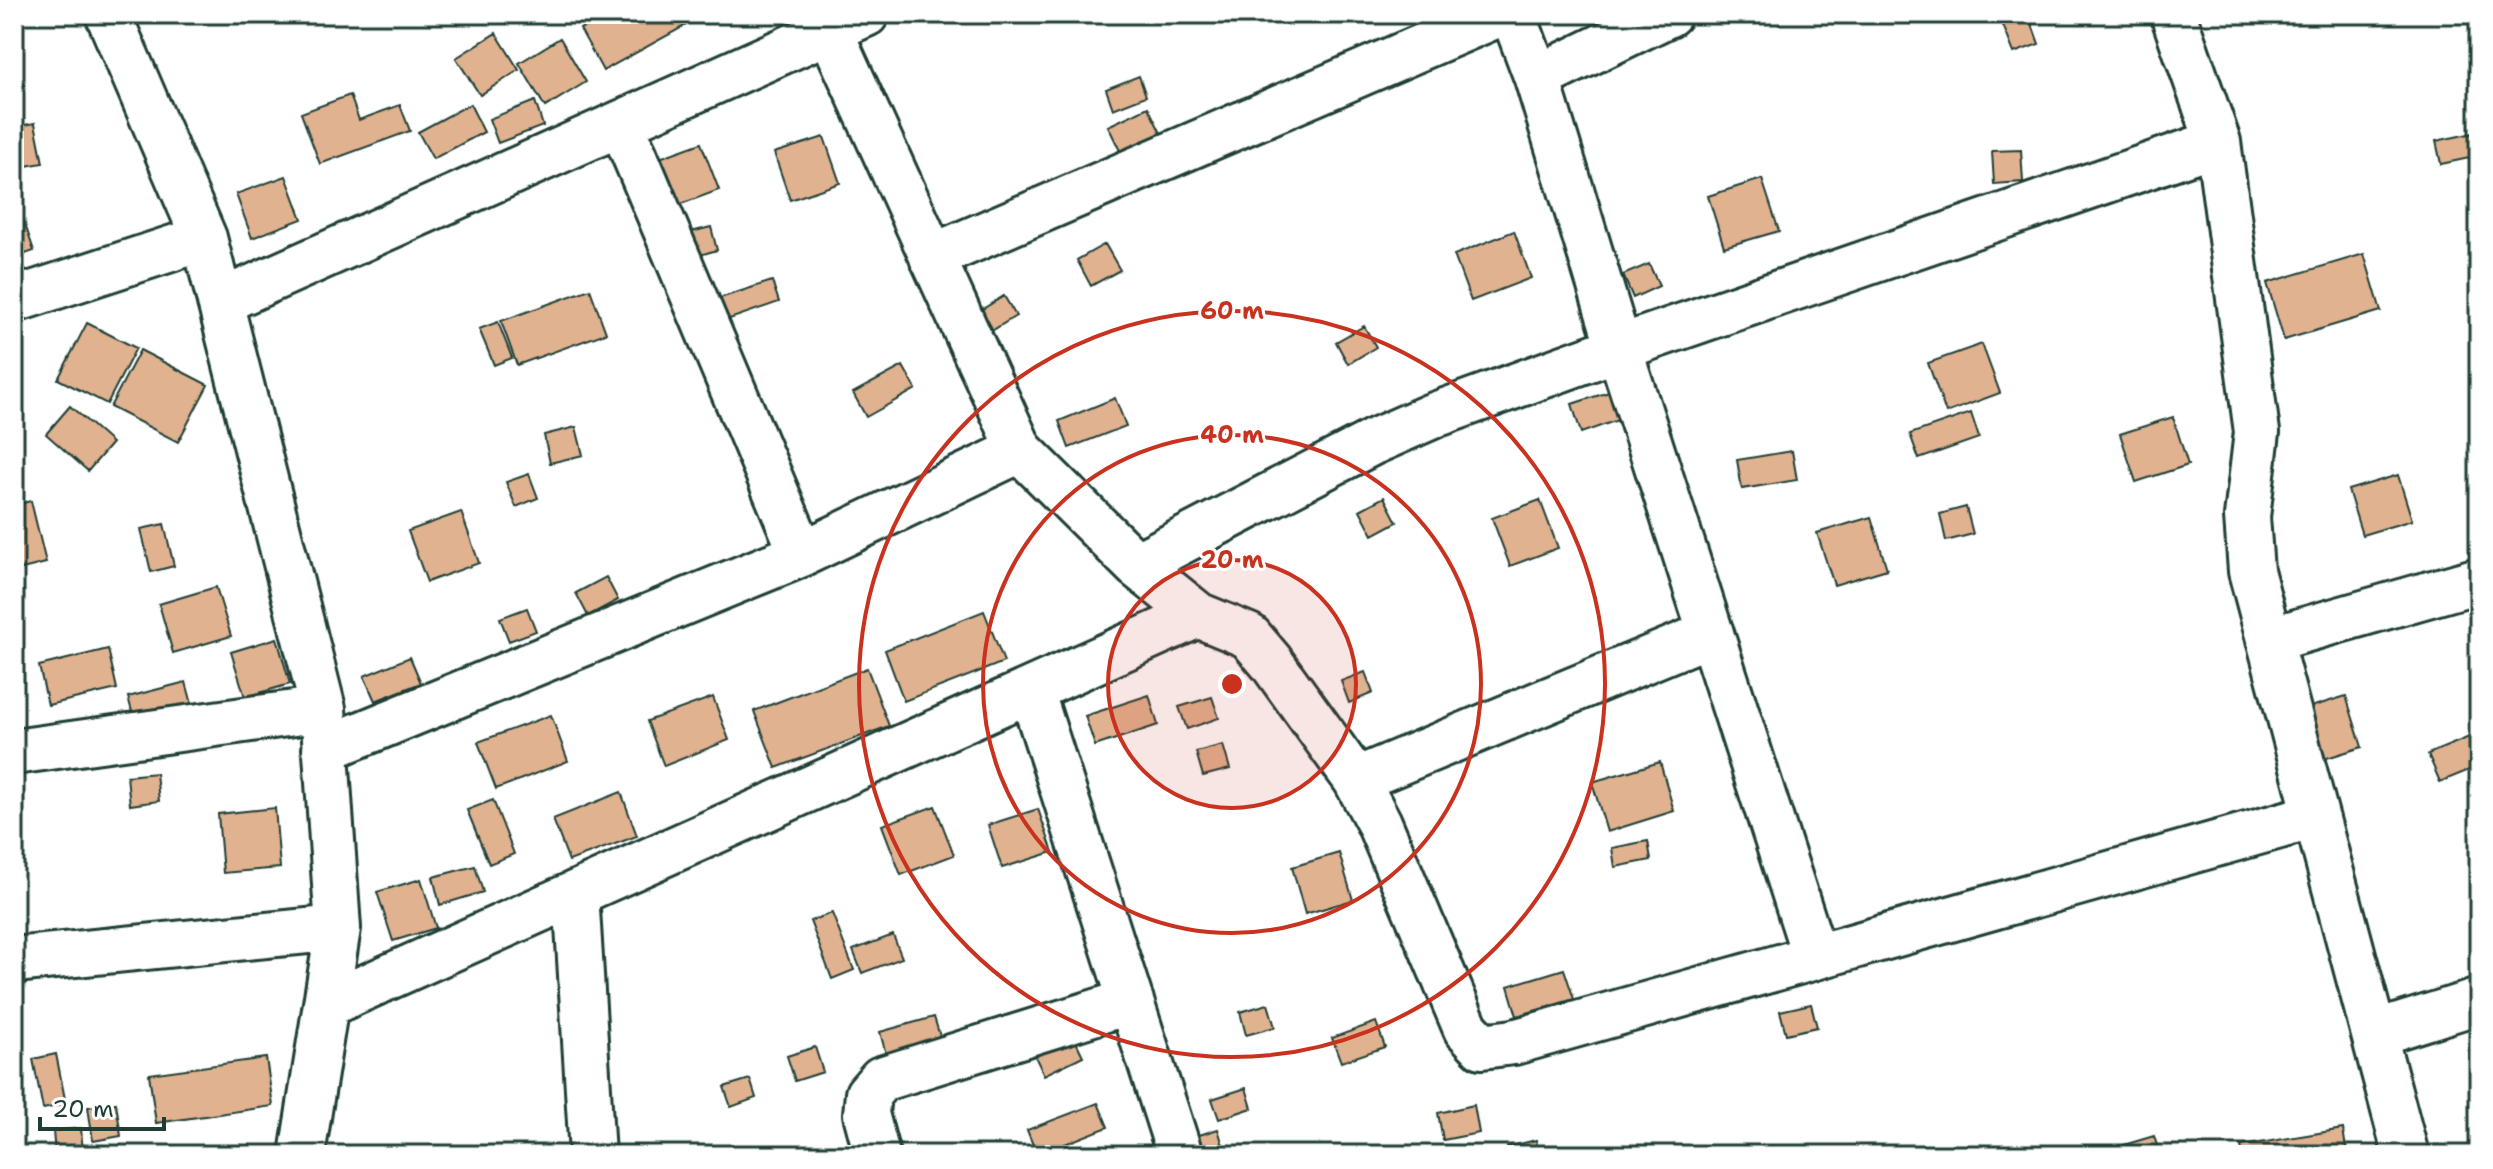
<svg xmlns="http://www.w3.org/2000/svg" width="2493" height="1169" viewBox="0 0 2493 1169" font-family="'Shantell Sans',sans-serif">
<rect width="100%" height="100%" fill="#fff"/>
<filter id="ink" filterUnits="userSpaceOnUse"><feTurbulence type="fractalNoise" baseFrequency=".0125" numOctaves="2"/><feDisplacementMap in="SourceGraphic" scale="16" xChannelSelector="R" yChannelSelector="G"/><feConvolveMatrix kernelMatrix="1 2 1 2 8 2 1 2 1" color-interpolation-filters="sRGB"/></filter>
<g filter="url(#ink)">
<path fill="#e0b290" stroke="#1f3d34" stroke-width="2" d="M608,14H699L701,17L603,71L580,29Z
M2029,16L2039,44L2014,53L2003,25Z
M496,33L519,70L480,95L456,58Z
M560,38L586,82L545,107L519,63Z
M1139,76L1146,96L1113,109L1106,89Z
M350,95L359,120L400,105L410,131L320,164L301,113Z
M535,101L543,126L498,143L489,119Z
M470,104L484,132L433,159L418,132Z
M1148,107L1161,133L1121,153L1108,126Z
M35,123L43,163L14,168V127Z
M2478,132L2479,156L2441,164L2436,141Z
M824,137L840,183L790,200L774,153Z
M701,143L719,190L668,209L651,161Z
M2021,150L2023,182L1994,184L1992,151Z
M286,176L302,219L252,238L236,194Z
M1762,179L1779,231L1724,247L1708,196Z
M14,192L34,251L14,258Z
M711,227L717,250L693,257L687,233Z
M1514,231L1531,278L1471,301L1454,255Z
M1105,244L1120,270L1091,286L1077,260Z
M2364,254L2381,311L2284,340L2267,283Z
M1649,264L1659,286L1633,298L1623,275Z
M772,281L779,302L718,323L711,301Z
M590,289L606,333L517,365L501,321Z
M1004,296L1016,316L993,330L981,310Z
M498,322L512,358L494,365L479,329Z
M87,323L136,348L107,404L58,379Z
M1364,326L1376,347L1348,364L1336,342Z
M1982,344L2000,393L1946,413L1928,363Z
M140,350L208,385L178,442L110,407Z
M903,366L916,389L866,417L853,393Z
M1612,391L1621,419L1581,433L1572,404Z
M1115,398L1126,426L1069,448L1059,421Z
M70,406L112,443L88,471L46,434Z
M1971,413L1979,438L1919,459L1910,434Z
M2173,417L2188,465L2136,482L2120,434Z
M576,427L583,455L550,463L544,435Z
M1792,451L1797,480L1742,489L1737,460Z
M529,474L538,498L516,507L506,482Z
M2398,475L2412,520L2362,535L2348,490Z
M1384,497L1397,522L1373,535L1360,510Z
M1540,500L1558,548L1510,566L1492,518Z
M31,501L46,563L14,571V505Z
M1966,507L1973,534L1946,541L1940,514Z
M461,512L479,563L427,582L408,531Z
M1871,517L1887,569L1834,585L1817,533Z
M164,524L174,566L151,572L141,529Z
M606,577L618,600L588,616L576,593Z
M216,587L231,636L173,653L159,604Z
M527,608L536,631L509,641L500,618Z
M984,611L1004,662L904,701L885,650Z
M277,638L290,684L245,697L231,652Z
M108,649L117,689L48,705L39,666Z
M410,657L421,683L375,701L364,676Z
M867,668L889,726L776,768L754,711Z
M1365,672L1373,693L1349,703L1341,681Z
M186,682L192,704L134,719L128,697Z
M1149,695L1158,725L1095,746L1085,716Z
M2346,696L2362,747L2314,762L2298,711Z
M713,697L729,740L664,766L647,721Z
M1212,697L1219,718L1187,729L1179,707Z
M551,715L568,761L496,789L478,742Z
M2479,733V766L2440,782L2428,754Z
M1223,745L1230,769L1203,776L1196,752Z
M1660,762L1674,811L1607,832L1592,782Z
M156,773L159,801L130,805L127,776Z
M621,792L637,836L569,861L553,819Z
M493,800L514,854L489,864L467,810Z
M935,806L954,855L901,875L882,825Z
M275,808L280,868L223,873L218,814Z
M1038,809L1053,852L1002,868L988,825Z
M1648,841L1651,860L1615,867L1612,848Z
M1339,853L1353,900L1305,914L1292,867Z
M475,866L483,892L440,905L433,877Z
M421,879L436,928L393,941L377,892Z
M832,913L854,970L832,979L810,921Z
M893,935L902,958L862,973L853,950Z
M1564,969L1574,999L1517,1016L1508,986Z
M1268,1004L1275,1027L1246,1035L1240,1012Z
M1811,1004L1817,1027L1786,1034L1780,1011Z
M934,1017L942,1043L887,1058L880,1032Z
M1376,1022L1385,1047L1341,1062L1332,1038Z
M1070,1029L1083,1056L1044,1075L1031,1048Z
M815,1047L823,1072L795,1081L787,1056Z
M56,1054L66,1104L43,1109L33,1059Z
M266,1058L273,1106L156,1123L149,1074Z
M750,1079L756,1098L731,1107L724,1087Z
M1246,1088L1252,1108L1219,1119L1212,1099Z
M116,1103L121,1136L93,1141L88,1107Z
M1098,1103L1108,1127L1037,1155L1027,1130Z
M1474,1105L1479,1133L1443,1140L1438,1113Z
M81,1128L83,1153L55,1155L53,1131Z
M1218,1129L1225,1152L1198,1155L1193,1137Z
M2343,1129L2347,1155H2243L2241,1146Z
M2154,1136L2160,1155H2090Z
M1536,1140L1539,1155H1509L1507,1147Z"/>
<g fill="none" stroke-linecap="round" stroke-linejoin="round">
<defs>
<path id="minor" d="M108,14L204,238L323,709L338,928L302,1155
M1513,14L1537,78L1619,348L1815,957
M2173,14L2218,142L2257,432L2247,517L2251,571L2406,1155
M830,31L1020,450L1136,565L1198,615L1249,636L1271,662L1356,780L1379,823L1466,1029L1482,1046L1514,1042L2315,816
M1537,78L1669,14
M621,123L802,554
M932,257L1499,14
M14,300L204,238
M220,302L866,14
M1136,565L1373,442L1432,416L1619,348L2218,142
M2269,640L2479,580
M1031,690L1180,1155
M325,749L802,554L1020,450
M14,752L323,709
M1356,780L1711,633
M576,893L592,1155
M14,960L338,928
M326,1005L1198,615
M2374,1034L2479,1001
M877,1155L866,1114L868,1094L881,1079L1131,1001"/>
</defs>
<use href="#minor" stroke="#1f3d34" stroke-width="50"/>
<use href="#minor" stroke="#fff" stroke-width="44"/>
</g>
</g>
<circle cx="1232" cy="684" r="124" fill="#c8321e" fill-opacity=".12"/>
<g fill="none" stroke="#c8321e" stroke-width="4">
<circle cx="1232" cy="684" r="124"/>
<circle cx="1232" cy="684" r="249"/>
<circle cx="1232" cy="684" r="373"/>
</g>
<circle cx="1232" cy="684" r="12" fill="#c8321e" stroke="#fff" stroke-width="4"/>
<g font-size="24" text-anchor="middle" font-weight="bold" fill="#c8321e" stroke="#fff" stroke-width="6" stroke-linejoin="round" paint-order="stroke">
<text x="1232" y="319">60 m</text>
<text x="1232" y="443">40 m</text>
<text x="1232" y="568">20 m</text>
</g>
<rect width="2493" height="1169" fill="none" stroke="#fff" stroke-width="48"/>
<rect x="24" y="24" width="2445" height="1121" fill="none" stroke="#1f3d34" stroke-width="3" filter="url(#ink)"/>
<path d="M40 1117v12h124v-12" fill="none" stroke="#1f3d34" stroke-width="4"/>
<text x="52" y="1117" font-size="24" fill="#1f3d34" stroke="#ffffff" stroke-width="6" paint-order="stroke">20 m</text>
</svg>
